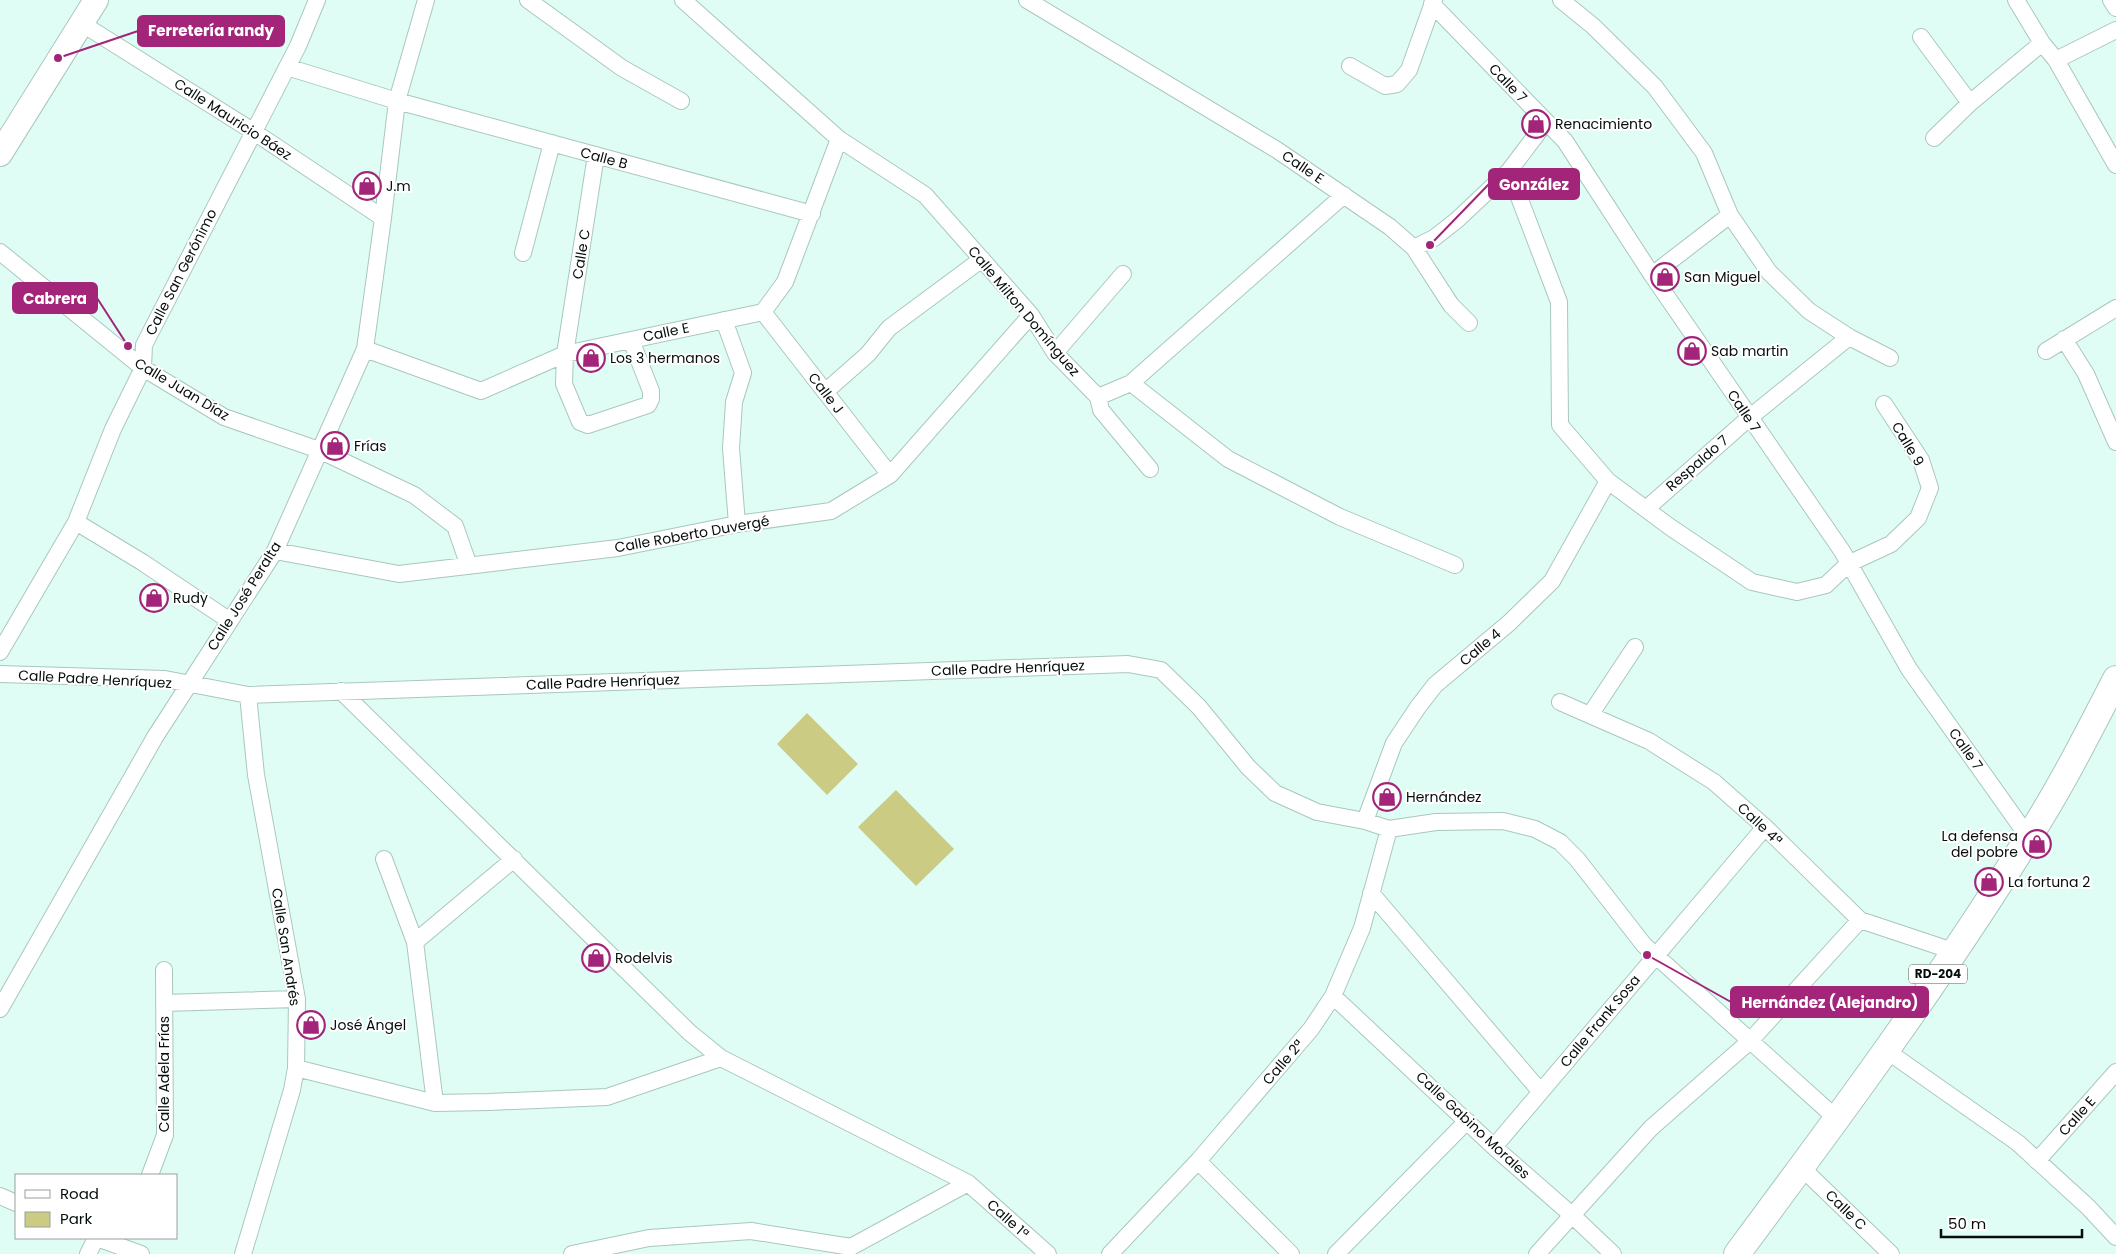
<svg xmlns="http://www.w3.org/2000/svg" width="2116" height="1254" viewBox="0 0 2116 1254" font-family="Poppins,sans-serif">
<rect width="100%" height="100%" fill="#dffdf4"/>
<path fill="#cccb83" d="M807,713L858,764L827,795L777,744Z
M896,790L954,849L916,886L858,827Z"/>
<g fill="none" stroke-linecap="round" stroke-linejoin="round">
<defs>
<path id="street" d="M528,0L622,68L681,101
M683,0L839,139L925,195L1031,315L1055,353L1098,397L1131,383L1344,195
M1027,0L1277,150L1390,227L1414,248L1434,238L1457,220L1509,171L1546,122
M1561,0L1593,26L1655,87L1704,153L1730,215L1769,272L1809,311L1849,337L1890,358
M2016,0L2042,43L2056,60L2116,165
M2111,0L2116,8
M1432,4L1565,141L1652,275L1842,551L1909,669L2029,838
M81,23L254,132L383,218
M1921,37L1970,103
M2056,60L2116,30
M1350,66L1385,86L1397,84L1409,70L1434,0
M287,67L397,101L812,214
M1934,138L1970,103L2042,43
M596,155L565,354L564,384L580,422L588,425L648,405L651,399V391L631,340
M1509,171L1559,302L1560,425L1608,481L1670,527L1752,582L1797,592L1826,585L1848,564L1891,544L1918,518L1930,488L1921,460L1884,404
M1414,248L1451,305L1469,323
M0,252L143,368L224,417L319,450L414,495L455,526L469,566
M523,253L552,143
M1652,275L1730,215
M763,312L890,475
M724,320L743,373L734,402L731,448L737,524
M2064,339L2086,374L2116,442
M365,349L481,391L565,354L763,312L785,282L839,139
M2046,351L2116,308
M1055,353L1123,274
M1131,383L1228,459L1340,517L1455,565
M825,392L868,354L889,328L982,259
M1098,397L1101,410L1150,469
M1646,509L1749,418L1849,337
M76,522L142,562L230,621
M275,551L399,574L618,548L737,524L831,511L890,475L1031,315
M0,652L76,522L113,429L143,368L144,345L298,46L317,0
M0,674L165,679L248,695L1128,664L1161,670L1199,707L1248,767L1275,793L1317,812L1365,821L1389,829L1436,822L1503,821L1535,829L1560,842L1577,859L1644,945L1837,1119
M341,691L689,1032L721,1058L968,1183L851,1247L751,1231L649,1238L572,1254
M1560,702L1649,741L1714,782L1765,827L1860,920L1953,951
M1590,715L1635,647
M1365,821L1394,743L1418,707L1435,685L1509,623L1552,581L1608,481
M384,859L415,942
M1371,893L1540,1091
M1333,996L1494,1147L1573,1216L1613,1254
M164,1003L297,999
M0,1009L155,737L275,551L365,349L383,218L397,101L426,0
M1887,1051L2018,1143L2088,1207L2116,1237
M296,1068L435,1103L489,1102L607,1097L721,1058
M435,1103L415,942L514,859
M1494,1147L1765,827
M1198,1161L1291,1254
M2037,1161L2116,1072
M1801,1167L1891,1254
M150,1175L165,1135L164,970
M968,1183L1048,1254
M0,1196L16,1203
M97,1238L141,1254
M88,1254L96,1238
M243,1254L292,1090L296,1068L297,999L256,775L248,695
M1110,1254L1198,1161L1311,1029L1333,996L1362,928L1389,829
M1336,1254L1467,1121
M1537,1254L1651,1128L1750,1041L1860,920"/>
<path id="secondary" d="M0,154L96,0"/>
<path id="primary" d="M1737,1254C1838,1118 1939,982 2028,838C2061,787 2088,733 2116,679"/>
</defs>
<use href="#street" stroke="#a9c7be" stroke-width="18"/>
<use href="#secondary" stroke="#a9c7be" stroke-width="26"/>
<use href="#primary" stroke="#a9c7be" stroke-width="28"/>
<use href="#street" stroke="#fff" stroke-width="16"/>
<use href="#secondary" stroke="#fff" stroke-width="24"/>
<use href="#primary" stroke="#fff" stroke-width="26"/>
</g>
<defs>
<symbol id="shop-ring" viewBox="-11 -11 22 22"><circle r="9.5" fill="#fff" stroke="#a22579" stroke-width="1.5"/><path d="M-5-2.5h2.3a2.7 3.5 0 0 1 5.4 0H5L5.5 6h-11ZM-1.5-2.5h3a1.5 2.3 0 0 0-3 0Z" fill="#a22579"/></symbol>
</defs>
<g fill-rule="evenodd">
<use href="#shop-ring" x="1520" y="108" width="32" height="32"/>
<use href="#shop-ring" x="351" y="170" width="32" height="32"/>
<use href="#shop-ring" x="1649" y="261" width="32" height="32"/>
<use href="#shop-ring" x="1676" y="335" width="32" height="32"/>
<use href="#shop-ring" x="575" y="342" width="32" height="32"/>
<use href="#shop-ring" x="319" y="430" width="32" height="32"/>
<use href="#shop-ring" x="138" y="582" width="32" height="32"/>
<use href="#shop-ring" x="1371" y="781" width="32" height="32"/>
<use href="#shop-ring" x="2021" y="828" width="32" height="32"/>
<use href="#shop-ring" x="1973" y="866" width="32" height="32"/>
<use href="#shop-ring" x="580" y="942" width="32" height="32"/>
<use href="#shop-ring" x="295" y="1009" width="32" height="32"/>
</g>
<g text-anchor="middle" stroke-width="4" stroke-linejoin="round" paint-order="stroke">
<rect fill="#fff" stroke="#505654" stroke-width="1" x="1909" y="964.5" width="58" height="19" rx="4"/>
<g font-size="12" font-weight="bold" fill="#050e0b">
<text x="1938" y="978">RD-204</text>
</g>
<g font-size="14" fill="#050e0b" stroke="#fff">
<text transform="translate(1508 83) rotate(46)" y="5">Calle 7</text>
<text transform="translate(233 119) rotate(33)" y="5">Calle Mauricio Báez</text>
<text transform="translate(604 158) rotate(15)" y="5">Calle B</text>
<text transform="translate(1303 167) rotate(34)" y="5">Calle E</text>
<text transform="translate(581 254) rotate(-81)" y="5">Calle C</text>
<text transform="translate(181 272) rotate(-63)" y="5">Calle San Gerónimo</text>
<text transform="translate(1024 311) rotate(50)" y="5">Calle Milton Domínguez</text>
<text transform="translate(666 332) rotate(-12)" y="5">Calle E</text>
<text transform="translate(182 389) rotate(31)" y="5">Calle Juan Díaz</text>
<text transform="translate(826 393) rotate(52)" y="5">Calle J</text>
<text transform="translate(1744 411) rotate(56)" y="5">Calle 7</text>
<text transform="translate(1908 444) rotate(59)" y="5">Calle 9</text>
<text transform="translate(1697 463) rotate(-41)" y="5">Respaldo 7</text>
<text transform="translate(692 534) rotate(-10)" y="5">Calle Roberto Duvergé</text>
<text transform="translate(244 596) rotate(-58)" y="5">Calle José Peralta</text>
<text transform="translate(1480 647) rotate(-40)" y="5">Calle 4</text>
<text transform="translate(1008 668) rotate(-2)" y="5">Calle Padre Henríquez</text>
<text transform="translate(95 679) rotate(3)" y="5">Calle Padre Henríquez</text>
<text transform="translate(603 682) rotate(-2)" y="5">Calle Padre Henríquez</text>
<text transform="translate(1966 749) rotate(55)" y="5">Calle 7</text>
<text transform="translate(1760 824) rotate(43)" y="5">Calle 4ª</text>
<text transform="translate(286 947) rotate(81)" y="5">Calle San Andrés</text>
<text transform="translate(1600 1021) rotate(-50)" y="5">Calle Frank Sosa</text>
<text transform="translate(1283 1062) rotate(-49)" y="5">Calle 2ª</text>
<text transform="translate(164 1074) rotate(-90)" y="5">Calle Adela Frías</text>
<text transform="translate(2077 1116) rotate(-48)" y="5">Calle E</text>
<text transform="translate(1473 1125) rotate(43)" y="5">Calle Gabino Morales</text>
<text transform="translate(1846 1210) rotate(44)" y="5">Calle C</text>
<text transform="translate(1008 1219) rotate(42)" y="5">Calle 1ª</text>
</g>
<g font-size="14" fill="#050e0b" stroke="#fff" text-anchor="start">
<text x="1555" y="129">Renacimiento</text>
<text x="386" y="191">J.m</text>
<text x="1684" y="282">San Miguel</text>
<text x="1711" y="356">Sab martin</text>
<text x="610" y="363">Los 3 hermanos</text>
<text x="354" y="451">Frías</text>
<text x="173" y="603">Rudy</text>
<text x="1406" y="802">Hernández</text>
<text x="2018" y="841" text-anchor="end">La defensa<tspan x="2018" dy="16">del pobre</tspan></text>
<text x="2008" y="887">La fortuna 2</text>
<text x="615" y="963">Rodelvis</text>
<text x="330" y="1030">José Ángel</text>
</g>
</g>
<path fill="none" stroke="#a22579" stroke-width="2" d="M58 58L138 31M1430 245L1489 184M128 346L97 298M1647 955L1731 1002"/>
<g fill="#a22579" stroke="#fff" stroke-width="2">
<circle cx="58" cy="58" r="5"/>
<circle cx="1430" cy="245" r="5"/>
<circle cx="128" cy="346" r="5"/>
<circle cx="1647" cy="955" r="5"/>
</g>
<g fill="#a22579" stroke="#a22579" stroke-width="2">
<rect x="138" y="16" width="146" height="30" rx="5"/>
<rect x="1489" y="169" width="90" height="30" rx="5"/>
<rect x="13" y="283" width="84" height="30" rx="5"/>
<rect x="1731" y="987" width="197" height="30" rx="5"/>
</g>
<g font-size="15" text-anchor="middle" font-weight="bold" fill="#fff">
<text x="211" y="36">Ferretería randy</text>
<text x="1534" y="190">González</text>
<text x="55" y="304">Cabrera</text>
<text x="1830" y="1008">Hernández (Alejandro)</text>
</g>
<rect x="15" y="1174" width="162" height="65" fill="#ffffff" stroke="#9b9f9d"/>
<rect x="25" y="1190" width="25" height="8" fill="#ffffff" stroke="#9b9f9d"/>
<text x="60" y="1199" font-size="15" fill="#050e0b">Road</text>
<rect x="25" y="1212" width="25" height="15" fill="#cccb83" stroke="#9b9f9d"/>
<text x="60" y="1224" font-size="15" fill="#050e0b">Park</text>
<path d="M1941 1229v8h141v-8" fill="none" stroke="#050e0b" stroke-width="2.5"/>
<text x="1948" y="1229" font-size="15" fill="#050e0b" stroke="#ffffff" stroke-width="4" paint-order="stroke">50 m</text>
</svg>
